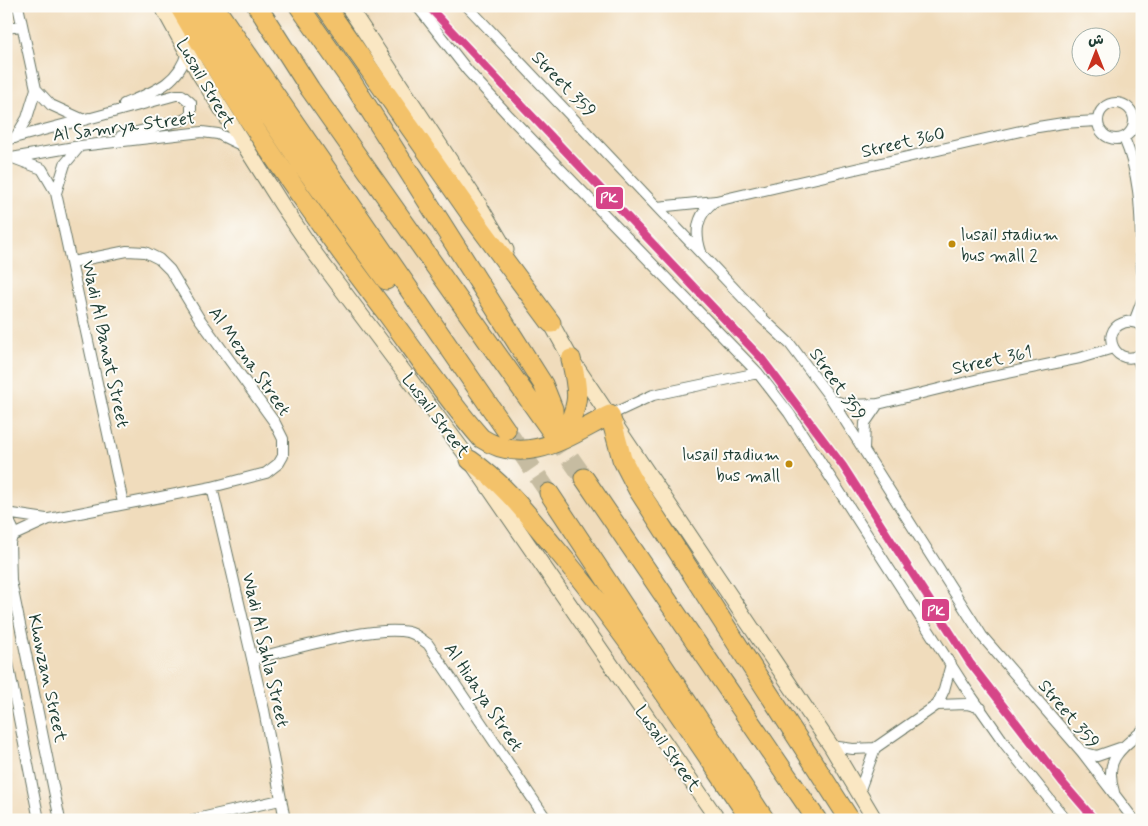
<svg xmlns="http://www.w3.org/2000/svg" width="1148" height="826" viewBox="0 0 1148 826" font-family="Mynerve,'Playpen Sans Arabic',sans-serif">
<rect width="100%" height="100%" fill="#fdfcf7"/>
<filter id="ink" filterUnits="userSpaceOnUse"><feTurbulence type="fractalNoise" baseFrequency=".02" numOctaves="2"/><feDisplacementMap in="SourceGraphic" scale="10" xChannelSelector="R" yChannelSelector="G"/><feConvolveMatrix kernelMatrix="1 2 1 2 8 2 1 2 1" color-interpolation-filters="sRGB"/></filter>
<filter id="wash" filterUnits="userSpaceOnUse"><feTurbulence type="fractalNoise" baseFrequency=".0096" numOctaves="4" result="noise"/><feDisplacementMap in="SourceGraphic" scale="20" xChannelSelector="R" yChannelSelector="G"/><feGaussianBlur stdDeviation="1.12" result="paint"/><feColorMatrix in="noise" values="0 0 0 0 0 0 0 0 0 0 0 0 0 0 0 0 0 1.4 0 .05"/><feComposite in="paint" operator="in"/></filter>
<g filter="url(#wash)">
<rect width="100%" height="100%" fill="#f0dcbc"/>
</g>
<g filter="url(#ink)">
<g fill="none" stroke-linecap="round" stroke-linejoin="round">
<path stroke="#c6bca1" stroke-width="19" stroke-dasharray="19 9" stroke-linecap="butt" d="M506,430L549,493
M554,435L584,478"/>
<defs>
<path id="street" d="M417,6L468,71L509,116L758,373L789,413L965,687L1005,744L1066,820
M467,6L762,318L790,344L832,400L982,636L1082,752L1134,820
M6,28L21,26
M36,89L51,105L84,120
M1098 121a18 18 0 1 1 36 0a18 18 0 1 1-36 0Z
M124,104C152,92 179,84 187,52
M84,120L176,95H182L191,103V114L187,119L121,136
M15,138L27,118L36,89L18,6
M1124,138C1143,182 1140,224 1142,271
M6,140L89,118
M13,158L42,169L56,193L123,503
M6,159L80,146L202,132L218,134L243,146
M56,193L65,164L80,146
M657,207L716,201L1038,127L1063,123L1097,121
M701,252C694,231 697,214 715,201
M1134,322L1142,301
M1142,326C1136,322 1130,320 1123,323C1098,332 1117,371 1142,353
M1137,356L1142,372
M832,400L848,405L878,404L983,378L1080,358L1113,348
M610,415L653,395L758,373
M864,449L865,423L878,404
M212,487L264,710L285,820
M6,513L46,519
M6,515L13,529L11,540
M12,536L49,519L212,487L266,473L279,463L283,456V439L275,423L199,318L170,270L159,259L145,252L127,251L72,262
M10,542L11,581L60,820
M6,653L39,820
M252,659C291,650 371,625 408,632C415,633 422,640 428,644L547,820
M937,705L967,704L981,708
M831,746L853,749L875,748
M1082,752L1097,756L1120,748
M859,792L875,748L937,705L944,690L951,664
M1114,792C1104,760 1119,750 1142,731
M192,820L280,800"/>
<path id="secondary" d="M162,6L197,70L282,205L316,255L470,460L718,820
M348,6L478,203L506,250
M546,314L571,359L831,746L875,820"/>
<path id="highway" d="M179,6C240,113 311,213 385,311C416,353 446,398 481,438C527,468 568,436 610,415L622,459L637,488L850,820
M195,6L303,166L386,280
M214,6L506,430
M257,6L310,89L554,435
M299,6L350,79L543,384L553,409L554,435
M325,6L474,219L551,323
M563,438C579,403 580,397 571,359
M470,460C505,484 529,517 556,549C628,635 688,728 751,820
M584,478L817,820
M549,493L765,820"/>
</defs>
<use href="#street" stroke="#687564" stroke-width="12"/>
<use href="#secondary" stroke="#687564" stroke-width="17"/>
<use href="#highway" stroke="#687564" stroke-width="21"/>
<use href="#street" stroke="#fff" stroke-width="10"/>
<use href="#secondary" stroke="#fae7c3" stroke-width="15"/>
<use href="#highway" stroke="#f3c26a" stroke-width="19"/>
<defs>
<path id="rail-1" d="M428,6L762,359L843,466L970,663L1063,783L1095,820"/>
</defs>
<use href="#rail-1" stroke="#fdfcf7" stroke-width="11"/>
<use href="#rail-1" stroke="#d64488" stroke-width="8"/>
</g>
</g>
<g fill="#c18c0d" stroke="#fdfcf7" stroke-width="2">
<circle cx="952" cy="244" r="4.5"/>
<circle cx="789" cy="464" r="4.5"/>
</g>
<g text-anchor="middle" stroke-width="4" stroke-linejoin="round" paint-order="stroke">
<g font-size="17" fill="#1f3d34" stroke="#fdfcf7" text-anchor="start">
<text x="961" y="240">lusail stadium<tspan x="961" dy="21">bus mall 2</tspan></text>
<text x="780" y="460" text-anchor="end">lusail stadium<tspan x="780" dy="21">bus mall</tspan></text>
</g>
<g font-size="18" fill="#1f3d34" stroke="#fdfcf7">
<text transform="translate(206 83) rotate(60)" y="6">Lusail Street</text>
<text transform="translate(564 84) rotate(46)" y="6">Street 359</text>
<text transform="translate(124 126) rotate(-7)" y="6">Al Samrya Street</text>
<text transform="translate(903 142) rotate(-13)" y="6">Street 360</text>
<text transform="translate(106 344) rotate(78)" y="6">Wadi Al Banat Street</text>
<text transform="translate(992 360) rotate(-12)" y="6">Street 361</text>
<text transform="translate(250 361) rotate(55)" y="6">Al Mezna Street</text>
<text transform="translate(838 384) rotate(55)" y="6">Street 359</text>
<text transform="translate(436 415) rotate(53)" y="6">Lusail Street</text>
<text transform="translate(266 650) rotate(77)" y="6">Wadi Al Sahla Street</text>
<text transform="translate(48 678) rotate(78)" y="6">Khowzan Street</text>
<text transform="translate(484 697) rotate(56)" y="6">Al Hidaya Street</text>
<text transform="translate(1069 714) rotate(50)" y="6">Street 359</text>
<text transform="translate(668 748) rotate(55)" y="6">Lusail Street</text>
</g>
</g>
<g stroke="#fdfcf7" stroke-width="2">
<rect x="595" y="186" width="29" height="24" rx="5" fill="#d64488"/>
<rect x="921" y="598" width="29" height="24" rx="5" fill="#d64488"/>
</g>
<g font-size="14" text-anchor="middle" font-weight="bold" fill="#fff">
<text x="609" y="202">PK</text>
<text x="936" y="615">PK</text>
</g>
<rect width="1148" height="826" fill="none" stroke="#fdfcf7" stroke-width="25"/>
<g transform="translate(1096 52)"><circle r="24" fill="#fdfcf7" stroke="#a4b0a9"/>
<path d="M0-4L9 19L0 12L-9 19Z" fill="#c8321e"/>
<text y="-8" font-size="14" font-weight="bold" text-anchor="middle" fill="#1f3d34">ش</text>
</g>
</svg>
